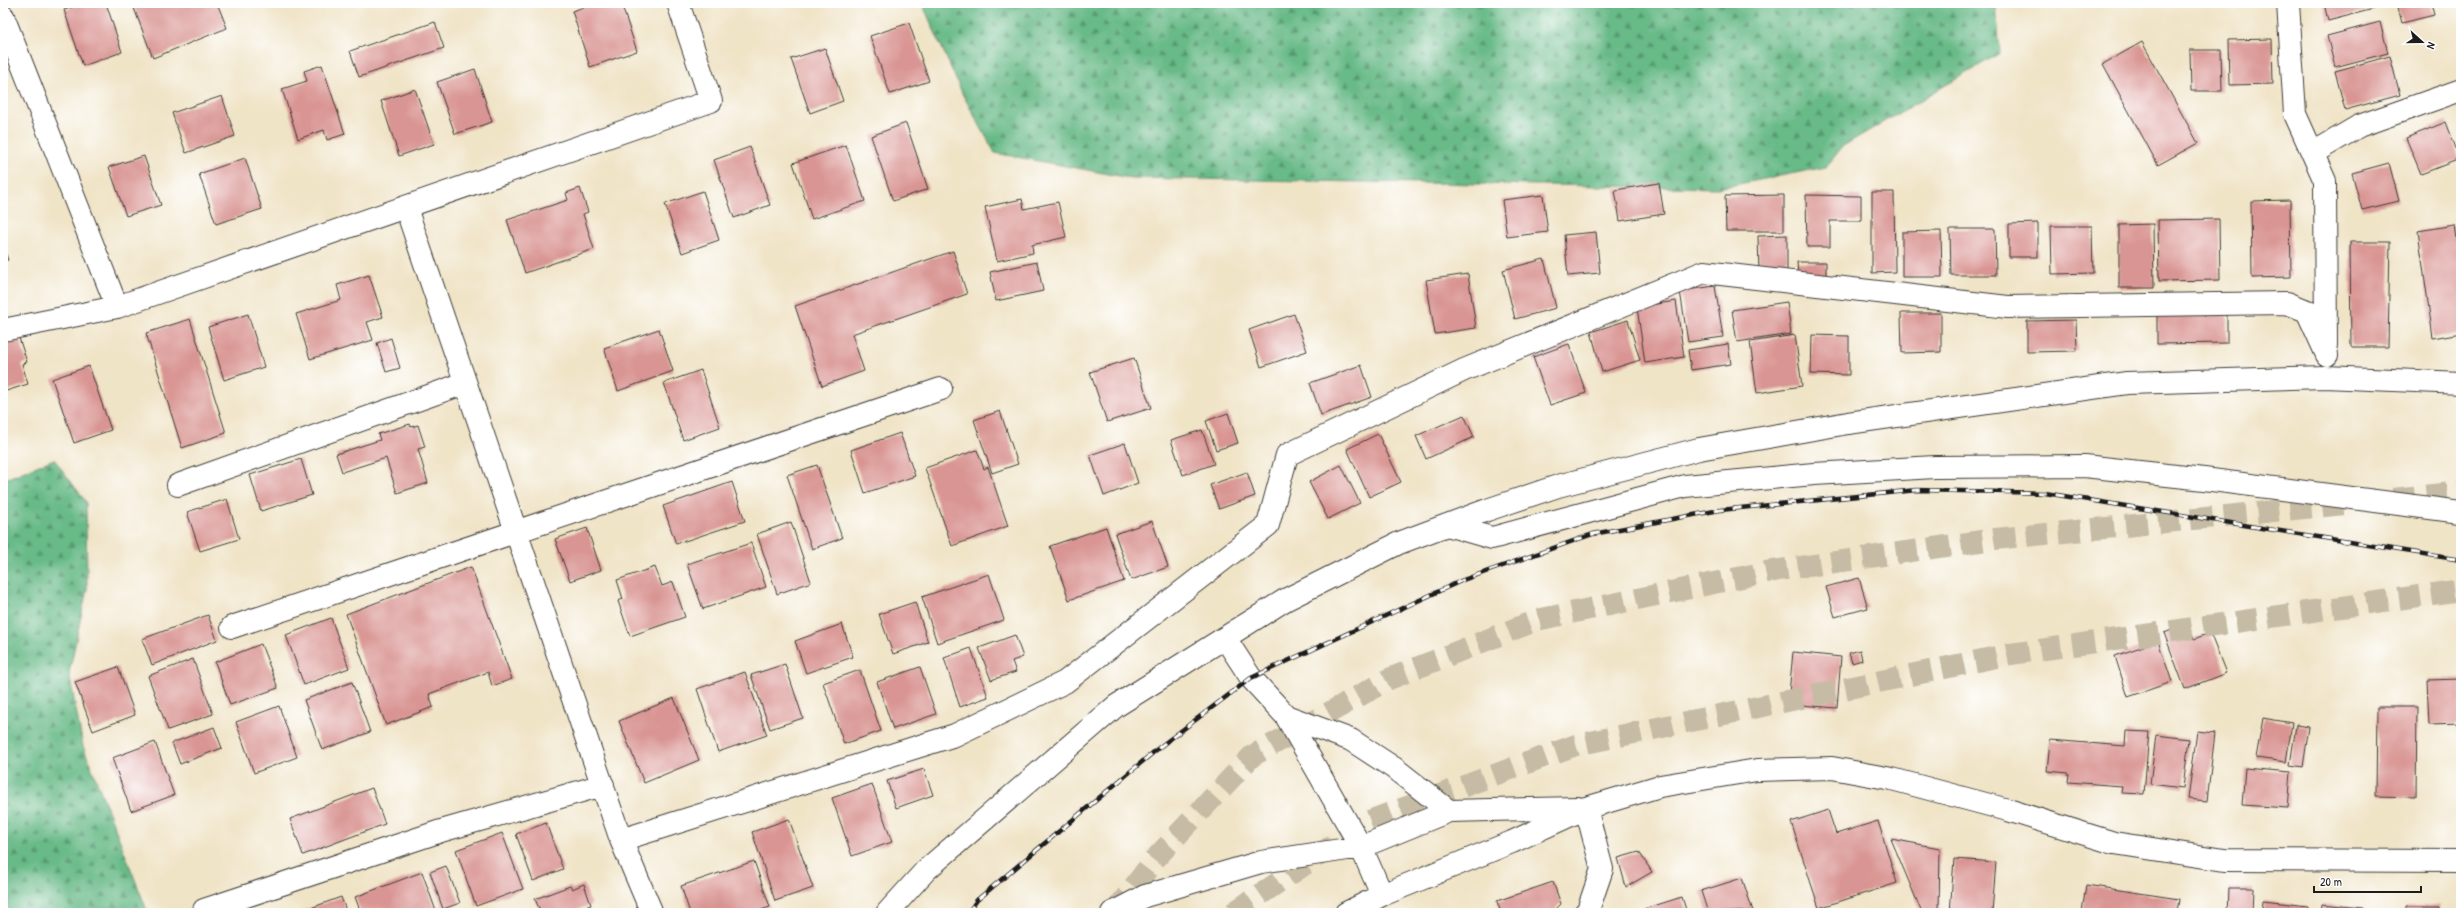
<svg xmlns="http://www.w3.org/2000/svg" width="2464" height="916" viewBox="0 0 2464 916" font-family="'Patrick Hand',sans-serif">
<defs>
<pattern id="forest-firs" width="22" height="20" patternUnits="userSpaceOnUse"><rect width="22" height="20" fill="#67ba87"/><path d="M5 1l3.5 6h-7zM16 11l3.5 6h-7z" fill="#54966e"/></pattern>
</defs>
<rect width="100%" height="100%" fill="#fff"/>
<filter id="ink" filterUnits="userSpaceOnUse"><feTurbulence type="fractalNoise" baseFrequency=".025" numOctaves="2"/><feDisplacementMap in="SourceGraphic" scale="8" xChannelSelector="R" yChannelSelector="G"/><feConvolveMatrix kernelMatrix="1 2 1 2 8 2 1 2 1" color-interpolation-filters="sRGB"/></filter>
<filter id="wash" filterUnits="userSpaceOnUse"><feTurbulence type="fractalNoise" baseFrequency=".012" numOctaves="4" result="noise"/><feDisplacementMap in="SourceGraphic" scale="16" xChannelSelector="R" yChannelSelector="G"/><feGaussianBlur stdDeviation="0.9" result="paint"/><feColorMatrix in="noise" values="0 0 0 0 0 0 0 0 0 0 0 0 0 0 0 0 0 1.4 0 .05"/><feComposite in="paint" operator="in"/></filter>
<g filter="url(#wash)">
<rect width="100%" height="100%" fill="#f0e4c7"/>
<path fill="url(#forest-firs)" stroke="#426b52" d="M922,3H1996L2000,53L1843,146L1826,167L1718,188L1130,178L995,153L963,95Z
M54,459L86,502L87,589L69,673L83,746L148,913H10L3,894V480Z"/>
<g id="blocks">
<path fill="#d99593" d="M86,3H106L122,52L83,66L64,10Z
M132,3H217L227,28L153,58Z
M596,3H621L637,51L590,67L572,11Z
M2324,3H2380L2381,7L2328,21Z
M2397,3H2431L2434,15L2402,23Z
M435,22L444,48L359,77L350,51Z
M2380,22L2388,53L2335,67L2327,36Z
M909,23L929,81L890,94L870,36Z
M2272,39L2273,84L2229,85L2228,40Z
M2142,42L2198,143L2158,165L2103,64Z
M825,48L843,101L810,113L791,59Z
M2190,50H2221L2222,91H2191Z
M2390,56L2400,95L2345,110L2335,71Z
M322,65L345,134L327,140L324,130L298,139L282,89L307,81L304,71Z
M475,69L492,122L455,134L437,82Z
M415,89L434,144L399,156L381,101Z
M222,96L235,136L186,153L172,113Z
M2446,122L2460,159L2421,174L2406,138Z
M906,123L928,189L893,201L871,136Z
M846,145L865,201L812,219L793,163Z
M750,147L770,205L734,218L714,160Z
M144,156L161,205L126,216L109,167Z
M245,158L262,209L216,224L199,174Z
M2389,163L2399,201L2362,210L2352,173Z
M1659,183L1664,214L1620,221L1615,190Z
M580,188L588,212L583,214L594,249L525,273L507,220L568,200L566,193Z
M703,191L719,240L682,253L665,204Z
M1872,192H1894L1895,272L1872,273Z
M1543,195L1548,232L1507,237L1502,200Z
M1784,195V231H1726L1725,196Z
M1806,195L1861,196V221H1830V247H1807Z
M1022,199L1024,209L1058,202L1066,237L1032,245L1033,253L997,261L985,207Z
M2290,200L2291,277L2252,278L2251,201Z
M2219,219L2220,280L2159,281L2158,220Z
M2038,223V257H2009V224Z
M2153,224L2154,288H2119V225Z
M2454,225L2461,275V333L2433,338L2418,231Z
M2051,226H2092L2093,273L2052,274Z
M1950,229H1995L1996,275H1951Z
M1941,231L1942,277H1902V232Z
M1596,232L1600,273L1568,276L1564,235Z
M1787,235V271L1759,272L1758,236Z
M2350,242H2390L2388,347H2351Z
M3,245L8,260L3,262Z
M953,251L967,294L852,334L864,371L822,386L795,306Z
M1544,259L1556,308L1515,319L1503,270Z
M1037,262L1043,291L996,301L990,272Z
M1797,262H1826V275L1798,276Z
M1468,274L1476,328L1435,334L1426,280Z
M369,275L383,317L367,322L373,340L310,359L296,314L341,300L337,285Z
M1715,286L1723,337L1688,342L1680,291Z
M1676,301L1684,357L1645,363L1637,307Z
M1787,302L1791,334L1737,342L1732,310Z
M2227,311V343L2157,344V312Z
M1901,313H1941V352L1902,353Z
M248,314L264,367L224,380L208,327Z
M1294,314L1307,351L1261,367L1249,330Z
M190,319L226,433L182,448L146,333Z
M1628,320L1640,360L1602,372L1591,332Z
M2076,320L2077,351L2027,352V321Z
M659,329L673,371L618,391L604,348Z
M18,335L27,362L22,364L28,384L3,392V340Z
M1795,335L1802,386L1757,393L1750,342Z
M1812,335L1849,336V375L1811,374Z
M391,338L400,368L386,372L377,343Z
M1569,344L1586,393L1550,405L1533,357Z
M1728,344L1731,364L1691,370L1688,350Z
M1134,358L1151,408L1107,422L1090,372Z
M1361,365L1372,397L1321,415L1310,383Z
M89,366L111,430L74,443L52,379Z
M701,370L720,427L683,440L664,383Z
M1000,411L1018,464L992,473L974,420Z
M1228,413L1238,443L1216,450L1206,421Z
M1464,415L1474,437L1426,459L1416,436Z
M410,424L411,427L418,425L425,447L418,449L428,483L397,493L386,458L342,472L336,454L380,440L378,434Z
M1202,430L1214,464L1183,475L1171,440Z
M900,433L915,476L865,493L851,450Z
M1378,434L1401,482L1369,497L1347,449Z
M1125,443L1138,483L1104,496L1090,455Z
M977,450L984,469L988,467L1008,526L952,546L925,468Z
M301,459L312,495L261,511L250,475Z
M817,465L842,538L812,549L787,475Z
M1341,465L1360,503L1328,519L1309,482Z
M1247,472L1255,496L1219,509L1210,485Z
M732,482L745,521L676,544L663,506Z
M227,499L239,539L200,551L187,512Z
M1152,521L1168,567L1131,580L1115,534Z
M791,522L811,582L777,594L757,534Z
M1106,527L1124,581L1069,600L1050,546Z
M587,528L601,570L570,581L555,539Z
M751,543L766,587L703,609L687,564Z
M471,567L512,679L492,686L488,672L429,694L433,707L386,725L346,614Z
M655,567L662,586L673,582L685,617L630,636L618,601L623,599L617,580Z
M989,574L1004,620L937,643L922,597Z
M1859,578L1868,608L1835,617L1826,587Z
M915,602L928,642L893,654L879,614Z
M208,615L217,640L152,665L142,639Z
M331,618L349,668L304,685L286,635Z
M842,624L853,657L806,673L795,641Z
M2188,624L2194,639L2210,633L2226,673L2185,689L2164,633Z
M1015,635L1023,657L1012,661L1016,672L991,680L979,648Z
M2158,641L2172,682L2128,697L2115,656Z
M261,644L278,688L230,705L215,662Z
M971,648L988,697L960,707L944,658Z
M1860,650L1862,660L1852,663L1849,653Z
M1793,652L1841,657L1837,708L1788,704Z
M193,659L213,714L168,730L148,676Z
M785,664L803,718L770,729L751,675Z
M118,667L135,715L93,731L75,682Z
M920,667L936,714L893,729L877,682Z
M860,670L881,731L844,744L823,683Z
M745,672L767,735L718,752L697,689Z
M2461,679V724L2429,725L2427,680Z
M352,682L370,732L322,750L304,700Z
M674,698L699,760L644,783L619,721Z
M279,706L297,757L254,773L236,722Z
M2377,707H2417L2416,797L2376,796Z
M2263,718L2292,723L2286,762L2256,758Z
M2296,725L2309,727L2303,767L2290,765Z
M214,727L222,748L180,764L172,743Z
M2126,731L2149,732L2144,794L2121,793L2122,786L2068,782L2069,773L2047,771L2050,740L2125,746Z
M2197,731L2215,733L2207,801L2188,799Z
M2156,735L2189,739L2183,788L2150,784Z
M155,742L174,795L131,811L112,758Z
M2245,768L2291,772L2288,808L2242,805Z
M924,769L933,795L896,808L887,781Z
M872,784L892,842L852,856L832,798Z
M372,788L385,824L303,855L290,819Z
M1828,810L1836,834L1878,821L1897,883L1819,908L1791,822Z
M789,819L813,888L775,901L752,832Z
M546,823L563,869L533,881L516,834Z
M502,833L523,889L476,906L456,850Z
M1891,839L1940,848L1939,913H1922Z
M1639,852L1652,872L1626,887L1618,858Z
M1954,859L1996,862L1992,913H1950Z
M754,861L770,907L752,913H690L681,886Z
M446,866L460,903L443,909L430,872Z
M422,872L436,911L361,913L355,897Z
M1742,878L1753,911L1708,913L1701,891Z
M1553,882L1561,904L1552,913H1501L1497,901Z
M584,884L591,905L579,909L580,913H541L535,899L570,886L572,889Z
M2086,885L2179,899L2177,913H2082Z
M2229,888H2253L2252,913H2228Z
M341,897L347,913H297Z
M1682,897L1687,913H1645L1644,909Z
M2263,901L2308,906L2307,913H2262Z
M2322,904L2362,908V913H2321Z
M2406,906H2440V913H2406Z"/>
</g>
</g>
<g filter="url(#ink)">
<use href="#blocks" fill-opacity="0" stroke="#3c3a36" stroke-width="1"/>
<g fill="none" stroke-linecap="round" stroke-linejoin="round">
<path stroke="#c6bca5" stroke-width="22" stroke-dasharray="22 11" stroke-linecap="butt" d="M2393,499L2461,492
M1114,913L1155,859L1252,756L1389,679L1537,620L1766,572L1995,539L2355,503
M1233,913L1369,821L1576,745L2011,654L2461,590"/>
<defs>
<path id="minor" d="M2288,3L2295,114L2325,181L2326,346
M3,16L117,307
M2313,153L2359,126L2461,90
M406,208L621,840L652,913
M3,330L117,307L711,101L678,3
M178,485L465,383
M1447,525L1492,538L1685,486L1814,474L1935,467L2084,466L2204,479L2461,512
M232,627L941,389
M1225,638L1251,678L1286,716L1361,847L1382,895
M1286,716L1351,740L1394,768L1449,811
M621,840L955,735L1065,682L1268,525L1287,455L1464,370L1704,272L2008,307L2287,303L2307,311L2327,355
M204,910L441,831L603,785
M887,913L926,870L1116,706L1285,600L1399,543L1487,510L1558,486L1699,449L1848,423L2127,383L2325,377L2461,383
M1112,913L1145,896L1261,862L1361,847L1449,811L1578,808
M1346,913L1382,895L1512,842L1586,808L1660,786L1757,770L1832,768L1892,779L2008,810L2114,843L2224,860L2461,861
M1585,913L1588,910L1602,869L1586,808"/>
</defs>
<use href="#minor" stroke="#3c3a36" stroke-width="24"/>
<use href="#minor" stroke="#fff" stroke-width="22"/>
<defs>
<path id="rail" d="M968,913L977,900L1161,746L1251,678L1463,580L1593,534L1720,510L1917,490L2045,493L2461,560"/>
</defs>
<use href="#rail" stroke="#1c1c1c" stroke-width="4.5"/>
<use href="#rail" stroke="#fff" stroke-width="3" stroke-dasharray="9" stroke-linecap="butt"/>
</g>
</g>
<rect width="2464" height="916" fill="none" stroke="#fff" stroke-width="16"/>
<g transform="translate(2422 42) rotate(111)" stroke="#ffffff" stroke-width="3" paint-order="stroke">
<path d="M0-3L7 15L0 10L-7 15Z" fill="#1c1c1c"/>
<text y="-6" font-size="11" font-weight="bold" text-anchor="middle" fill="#1c1c1c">N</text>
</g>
<path d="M2314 886v6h107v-6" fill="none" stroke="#1c1c1c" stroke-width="2"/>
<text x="2320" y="886" font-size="12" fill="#1c1c1c" stroke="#ffffff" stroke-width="3" paint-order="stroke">20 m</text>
</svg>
